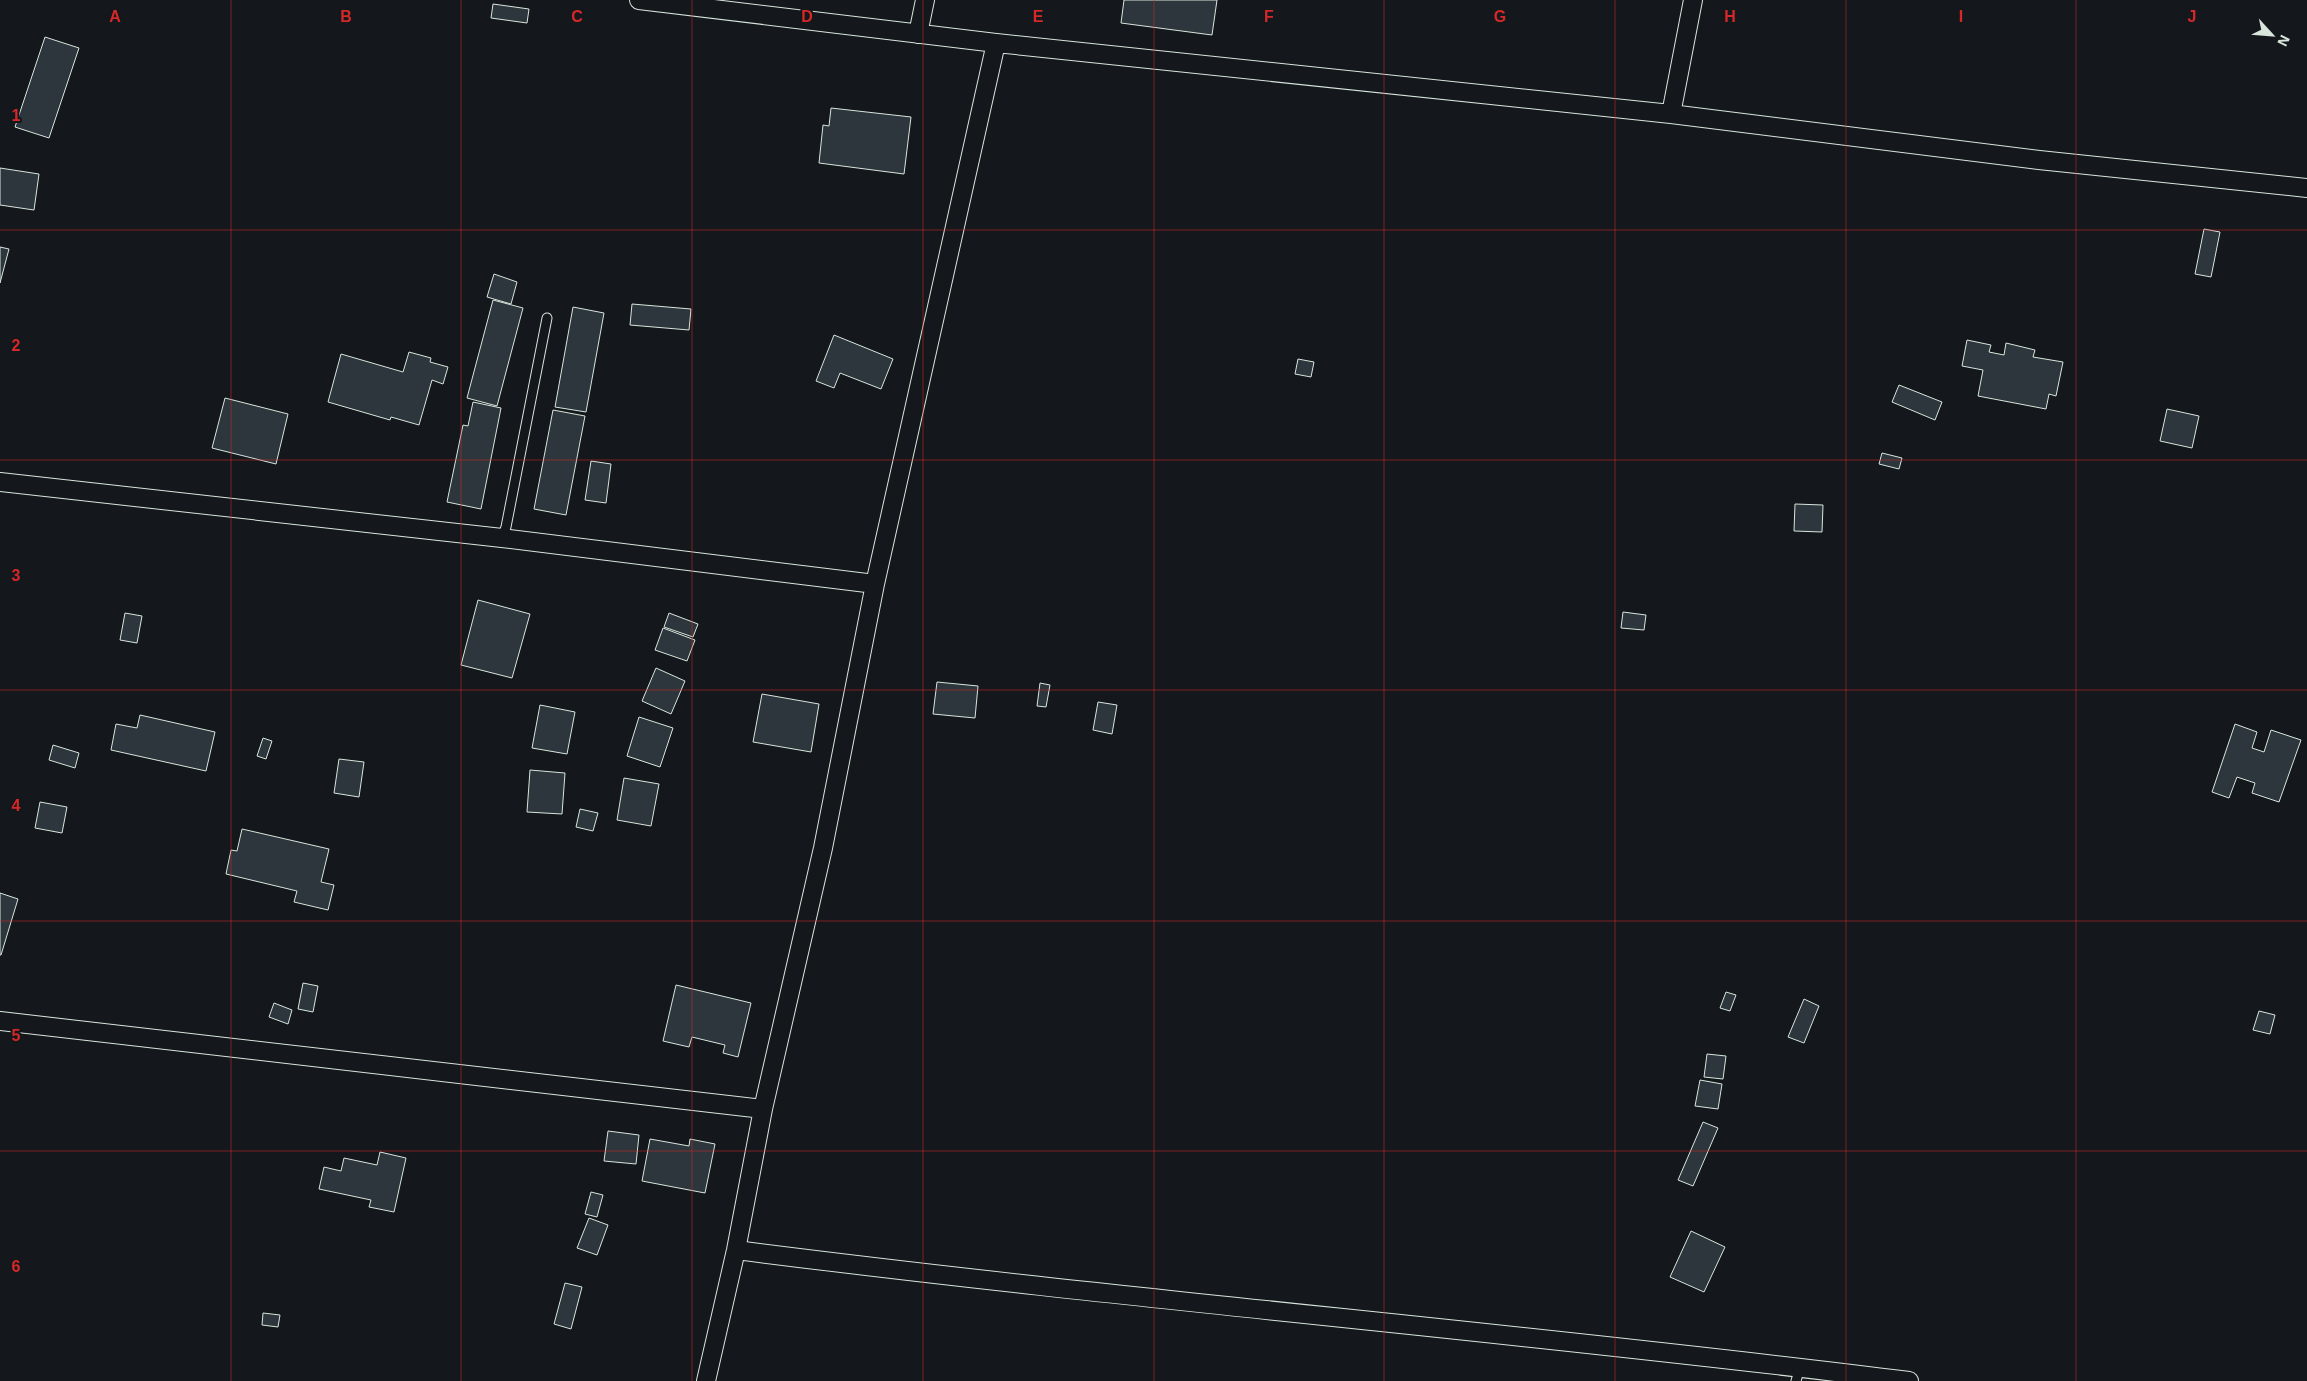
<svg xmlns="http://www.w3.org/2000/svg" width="2307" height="1381" viewBox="0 0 2307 1381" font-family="Arial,sans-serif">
<rect width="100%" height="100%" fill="#14181c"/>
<path fill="#2c363c" stroke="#d8e6dc" d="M1124,0H1217L1212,35L1121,23Z
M493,4L529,9L527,23L491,18Z
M45,37L79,48L49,138L15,127Z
M831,108L911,117L904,174L819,163L823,125L829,126Z
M0,168L39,174L34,210L0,205Z
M2204,229L2220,232L2211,277L2195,274Z
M0,247L9,249L0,283Z
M494,274L517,282L511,304L487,297Z
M493,300L523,308L497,406L467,398Z
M632,304L691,309L689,330L630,325Z
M573,307L604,313L586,412L555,407Z
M834,335L893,359L881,389L840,373L834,388L816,381Z
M1967,340L1991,345L1989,352L2004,355L2006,343L2035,350L2033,357L2063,362L2056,396L2049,394L2046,409L1978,396L1983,370L1962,366Z
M409,352L431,358L430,362L448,367L443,384L432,380L419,425L391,417L390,420L328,402L341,354L403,372Z
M1298,359L1314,362L1311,377L1295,374Z
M1899,385L1942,402L1935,420L1892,402Z
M225,398L288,414L276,464L212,448Z
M473,402L501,408L481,509L447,502L463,425L468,426Z
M2167,409L2199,416L2192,448L2160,441Z
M553,410L585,416L566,515L534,509Z
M1882,453L1902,458L1899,469L1879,464Z
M591,461L611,464L606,503L585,500Z
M1795,504L1823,505L1822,532L1794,531Z
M478,600L530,614L512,678L461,665Z
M1623,612L1646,615L1644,630L1621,628Z
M125,613L142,616L137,643L120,640Z
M669,613L698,624L693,637L664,627Z
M663,628L695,640L687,661L655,650Z
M656,668L685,681L671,714L642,701Z
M937,682L978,686L975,718L933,714Z
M1040,683L1050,685L1046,707L1037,706Z
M762,694L819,704L811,752L753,742Z
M1098,702L1117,705L1112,734L1093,730Z
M540,705L575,712L567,754L532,748Z
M140,715L215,732L206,771L111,750L116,724L137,728Z
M639,717L673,728L660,767L627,756Z
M2235,724L2257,732L2252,748L2264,752L2271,730L2301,740L2279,802L2252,793L2255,783L2237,777L2229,798L2212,792Z
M263,738L272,741L266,759L257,756Z
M53,745L79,753L75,768L49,760Z
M339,759L364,762L359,797L334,793Z
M530,770L565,773L562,814L527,812Z
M624,778L659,784L651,826L617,820Z
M40,802L67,807L62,833L35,828Z
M580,809L598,813L593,831L576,827Z
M242,829L329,849L321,882L334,885L328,910L294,902L297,891L226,874L231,850L237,851Z
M0,893L18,899L1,955H0Z
M303,983L318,986L313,1012L298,1009Z
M676,985L751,1003L738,1057L723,1053L725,1045L692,1037L689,1047L663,1041Z
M1726,992L1736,995L1730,1011L1720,1008Z
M1804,999L1819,1006L1804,1043L1788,1037Z
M274,1003L292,1010L288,1024L269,1017Z
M2259,1011L2275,1015L2270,1034L2253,1030Z
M1707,1054L1726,1056L1723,1079L1704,1077Z
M1700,1080L1722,1084L1718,1109L1695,1106Z
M1703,1122L1718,1128L1693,1186L1678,1180Z
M608,1131L639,1135L636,1164L604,1161Z
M650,1139L689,1146L690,1139L715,1144L705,1193L642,1181Z
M380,1152L406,1158L394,1212L369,1207L371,1200L319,1189L324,1167L341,1171L344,1158L377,1165Z
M591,1192L603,1195L597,1217L585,1214Z
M589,1218L608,1225L597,1255L577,1248Z
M1691,1231L1725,1247L1704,1292L1670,1277Z
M565,1283L582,1287L571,1329L554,1324Z
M263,1313L280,1315L278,1327L262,1325Z"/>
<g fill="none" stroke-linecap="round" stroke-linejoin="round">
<defs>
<path id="lane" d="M502,538L506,527L547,318
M1796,1381L1800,1367"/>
<path id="street" d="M639,0L996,43L1671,114L2039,160L2307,188
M918,34L925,0
M1671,114L1693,0
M0,482L502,538L875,584
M0,1021L763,1109
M736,1250C1126,1300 1518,1332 1909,1381
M706,1381L736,1250L763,1109L823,848L875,584L996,43"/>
</defs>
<use href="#lane" stroke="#d8e6dc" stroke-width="11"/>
<use href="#street" stroke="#d8e6dc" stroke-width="20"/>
<use href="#lane" stroke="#14181c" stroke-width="9"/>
<use href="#street" stroke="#14181c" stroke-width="18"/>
</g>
<path fill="none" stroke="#d62828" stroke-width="1" stroke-opacity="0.55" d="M231,0V1381M461,0V1381M692,0V1381M923,0V1381M1154,0V1381M1384,0V1381M1615,0V1381M1846,0V1381M2076,0V1381M0,230H2307M0,460H2307M0,690H2307M0,921H2307M0,1151H2307"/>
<g font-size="16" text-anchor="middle" font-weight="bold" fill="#d62828" stroke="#14181c" stroke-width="4" stroke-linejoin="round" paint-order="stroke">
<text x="115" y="22">A</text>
<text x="346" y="22">B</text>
<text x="577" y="22">C</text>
<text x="807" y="22">D</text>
<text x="1038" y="22">E</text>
<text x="1269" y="22">F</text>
<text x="1500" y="22">G</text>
<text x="1730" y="22">H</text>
<text x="1961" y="22">I</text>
<text x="2192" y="22">J</text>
<text x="16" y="121">1</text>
<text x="16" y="351">2</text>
<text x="16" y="581">3</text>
<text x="16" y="811">4</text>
<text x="16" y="1041">5</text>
<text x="16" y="1272">6</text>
</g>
<g transform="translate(2272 35) rotate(116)" stroke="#14181c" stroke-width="4" paint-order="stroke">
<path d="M0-4L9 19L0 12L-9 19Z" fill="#d8e6dc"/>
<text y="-8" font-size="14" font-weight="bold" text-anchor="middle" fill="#d8e6dc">N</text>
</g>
</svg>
